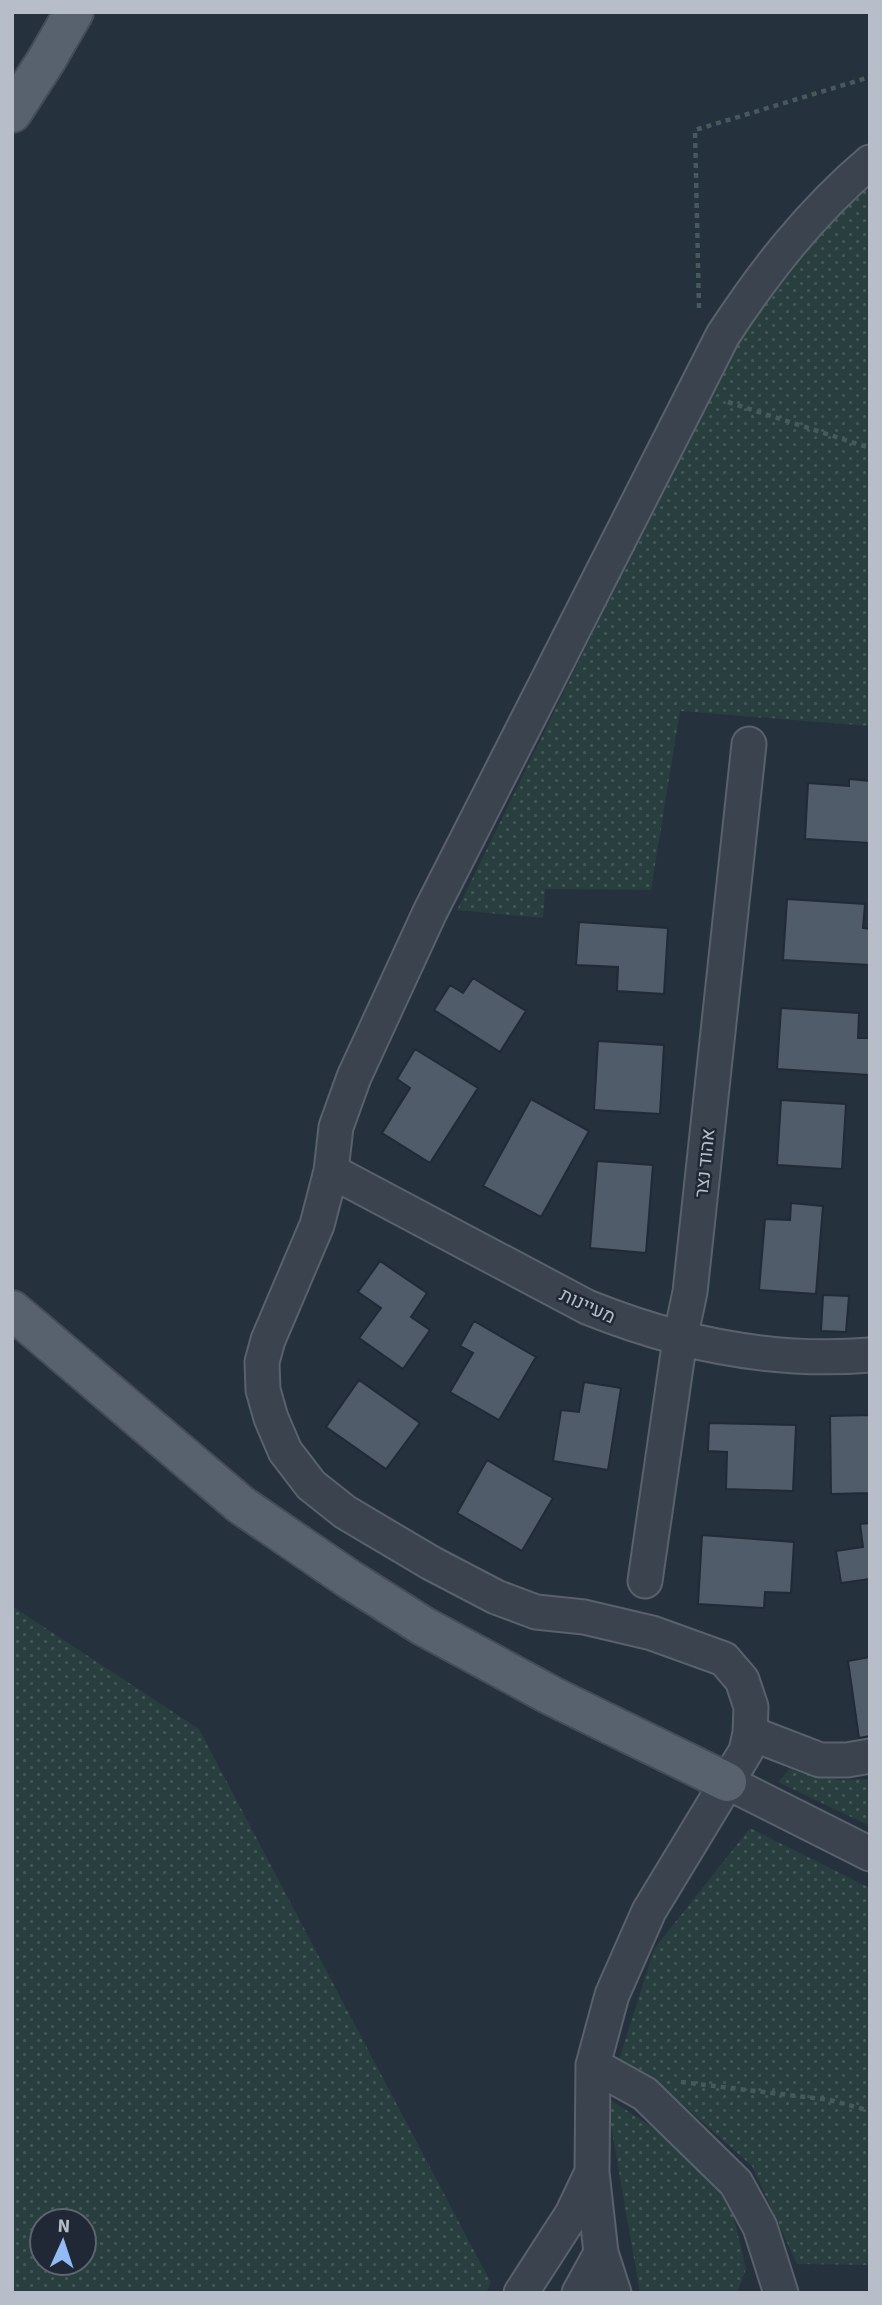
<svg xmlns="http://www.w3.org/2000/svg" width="882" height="2305" viewBox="0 0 882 2305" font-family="'Source Sans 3',Heebo,sans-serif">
<defs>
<pattern id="grass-dots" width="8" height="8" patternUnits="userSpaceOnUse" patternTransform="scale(1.75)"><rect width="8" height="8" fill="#283e3f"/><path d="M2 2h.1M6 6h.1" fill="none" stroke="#455859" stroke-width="1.8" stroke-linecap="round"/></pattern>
</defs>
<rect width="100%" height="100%" fill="#26313e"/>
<path fill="url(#grass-dots)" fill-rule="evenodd" d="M870,186V726L680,711L651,890L545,889L543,918L457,910L732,349C774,291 816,234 870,186Z
M12,1606L199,1729L491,2283L486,2293H12ZM42,2221H84V2263H42Z
M790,1768L838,1780L870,1779V1826L778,1782Z
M750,1828L870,1888V2265L797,2264L752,2166L673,2096L619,2060L654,1949Z
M606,2097L668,2137L729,2197L746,2269L737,2293H640Z"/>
<path fill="#505c69" stroke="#212a36" stroke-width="2" d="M849,779L870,781V843L805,839L808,783L849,786Z
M787,899L865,904L863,928L870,929V965L783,960Z
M579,922L668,928L664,994L617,991L618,967L576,965Z
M473,978L526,1011L500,1052L434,1010L450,985L463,993Z
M781,1008L859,1013L858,1038H870V1075L777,1069Z
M598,1041L664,1045L660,1114L594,1110Z
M415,1049L478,1088L430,1163L382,1133L410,1088L397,1079Z
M531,1099L589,1131L541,1217L483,1186Z
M781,1100L846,1104L842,1169L777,1165Z
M597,1161L653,1165L646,1253L590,1248Z
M791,1203L823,1206L816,1294L759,1290L765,1219L790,1220Z
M380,1261L427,1293L411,1317L430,1330L403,1369L359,1338L381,1308L358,1292Z
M823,1295L849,1296L846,1332L821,1331Z
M474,1321L536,1357L499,1420L450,1392L473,1353L460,1346Z
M359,1380L420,1423L386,1469L326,1427Z
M584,1382L621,1388L608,1470L553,1461L561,1410L579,1412Z
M870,1415V1493L831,1494L830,1416Z
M709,1423L796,1425L793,1491L726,1489L727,1452L708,1451Z
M487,1460L553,1498L522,1551L457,1513Z
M870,1523V1584L869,1579L841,1583L836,1551L863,1547L860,1524Z
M702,1535L794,1542L791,1593L765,1592L764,1608L698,1604Z
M870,1657V1736L859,1738L848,1661Z"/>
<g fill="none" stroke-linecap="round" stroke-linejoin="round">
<defs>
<path id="minor" d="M331,1171L587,1307C676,1343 773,1363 870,1355
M645,1581L680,1339L690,1292L749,744
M750,1733L820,1760H847L870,1756
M727,1782L870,1854
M593,2065L645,2094L736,2183L760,2227L781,2293
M592,2172L601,2253L614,2293
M521,2293L572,2214L592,2172L593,2065L612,1995L649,1911L746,1751L750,1733L751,1707L742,1680L724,1659L652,1633L584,1617L536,1612L496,1597L431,1563L345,1512L311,1485L285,1451L271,1418L263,1390L262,1362L268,1340L317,1225L331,1171L336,1127L354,1077L430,912L723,335C765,271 811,212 870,162
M579,2293L601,2253"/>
<path id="major" d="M12,113L47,59L74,12
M12,1310L241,1505L349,1579L423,1626L552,1696L727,1782"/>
</defs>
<use href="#minor" stroke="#58616c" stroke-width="37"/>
<use href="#major" stroke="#444c58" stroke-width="42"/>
<path stroke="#465a5c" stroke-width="4.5" stroke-dasharray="5 5" stroke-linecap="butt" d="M699,308L695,130L870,77
M728,402L870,448
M681,2082L830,2100L870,2111"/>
<use href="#minor" stroke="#3a434e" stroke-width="33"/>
<use href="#major" stroke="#58626e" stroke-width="38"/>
</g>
<g text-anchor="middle" stroke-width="5" stroke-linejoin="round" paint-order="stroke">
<g font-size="19" fill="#b7bec9" stroke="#1f2834">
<text transform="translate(704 1163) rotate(-84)" y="7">אהוד נצר</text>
<text transform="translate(588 1305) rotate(25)" y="7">מעיינות</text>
</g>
</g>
<rect width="882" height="2305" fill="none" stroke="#b7bec9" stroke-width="28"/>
<g transform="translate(63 2242) rotate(3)"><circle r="33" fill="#1f2834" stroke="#5c6470" stroke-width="2"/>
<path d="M0-5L12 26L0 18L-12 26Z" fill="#92bbf3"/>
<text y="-10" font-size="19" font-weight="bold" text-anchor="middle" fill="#b7bec9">N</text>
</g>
</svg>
